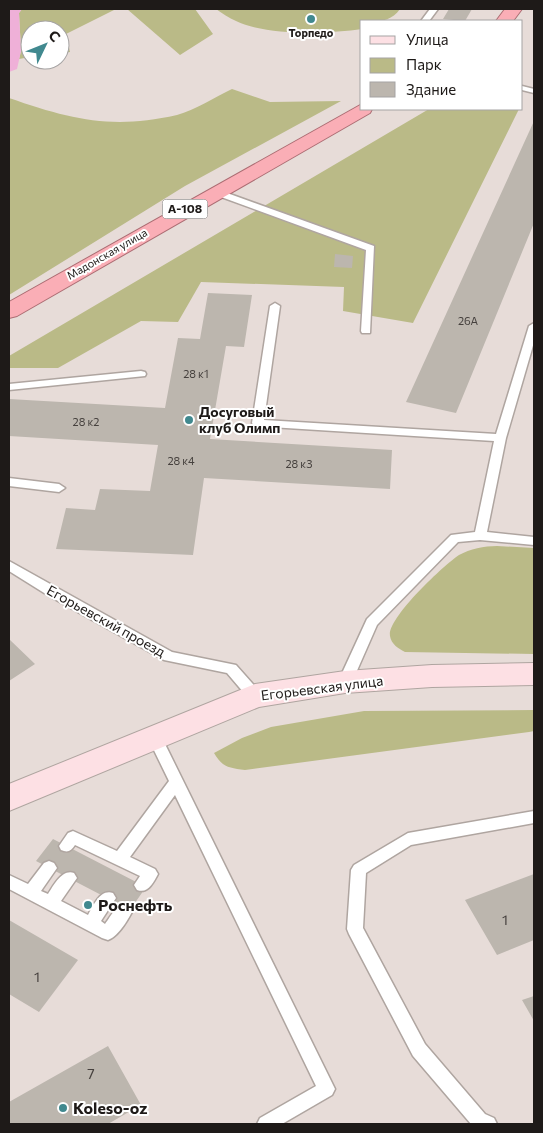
<svg xmlns="http://www.w3.org/2000/svg" width="543" height="1133" viewBox="0 0 543 1133" font-family="Commissioner,sans-serif">
<rect width="100%" height="100%" fill="#e7dcd8"/>
<path fill="#baba87" d="M22,9H116L66,34L70,52L60,53V30H30V57L19,59L21,51L19,13Z
M127,9H195L213,34L180,55Z
M216,9H400C390,23 378,21 362,21V29C329,34 266,36 236,21C229,18 222,13 216,9Z
M232,89L270,102L341,101L185,186L9,295V98C70,119 111,130 177,115C195,110 215,97 232,89Z
M429,109H519L413,323L343,311L344,287L201,282L178,322L141,321L58,368H9V356Z
M497,546L534,548V654L405,652C399,649 391,644 390,636C387,618 444,565 459,555C470,549 484,546 497,546Z
M534,710V731L529,732L245,770C229,768 222,767 214,753L242,738L271,727L364,711Z"/>
<path fill="#efb0d8" d="M9,9H22L19,13L21,51L17,69L9,72Z"/>
<path fill="#bcb6ae" d="M449,9H472L465,21L443,19Z
M534,121V223L456,413L406,402Z
M335,254L353,256L352,268L334,267Z
M208,293L252,295L244,347L226,346L210,439L392,450L390,489L204,478L193,555L56,549L66,508L95,510L100,489L150,491L158,445L9,436V399L165,408L178,338L200,339Z
M9,639L35,664L9,681Z
M53,839L142,885L146,887L130,910L36,861Z
M534,874V940L497,955L465,900Z
M9,920L78,960L39,1012L9,994Z
M534,996V1021L522,1000Z
M108,1046L141,1105L108,1124H9V1102Z"/>
<g fill="none" stroke-linecap="round" stroke-linejoin="round">
<defs>
<path id="service" d="M430,9H438L429,21H421Z
M522,86L534,89V93L522,90Z
M216,189L374,246L370,333H362L361,331L366,250L213,194V190Z
M275,303L280,306L264,420L496,434L529,326L534,323V342L506,438L487,532L534,537V545L480,540L458,542L377,625L352,682L350,686H340L338,682L367,619L451,535L475,532L494,441L254,426L252,423L270,306Z
M141,371L145,372L146,374L145,376L9,390V384Z
M9,478L59,484L65,488L59,492L9,486Z
M9,561L172,652L236,665L260,692L262,696L260,700H250L227,673L164,660L49,596L9,571Z
M155,732L160,734L162,738L335,1089L332,1095L282,1124H257L260,1118L316,1086L175,795L130,857L155,869L158,874C153,883 148,894 137,890L134,885L140,876L75,845C71,851 68,853 61,850L59,846L68,833L73,831L117,851L169,781L148,738L150,734Z
M534,811V823L411,845L366,873L363,928L425,1044L485,1114L494,1118L497,1124H471L413,1056L349,934L347,929L351,870L354,865L408,833Z
M49,861L54,863L57,868L41,891L48,894C54,885 62,869 74,873L77,878L61,901L88,915C94,905 100,889 113,893L116,898L101,921L105,924C112,915 119,899 131,903L134,908C129,918 119,936 108,940L102,938L9,889V875L28,884L44,863Z"/>
<path id="secondary" d="M534,663V685L432,687L345,693L259,707L9,811V784L255,684L345,671L432,665Z"/>
<path id="trunk" d="M505,9H522L513,21H496Z
M362,104V109H372L370,113L17,316L9,318V302Z"/>
</defs>
<use href="#service" stroke="#afa5a0" stroke-width="3"/>
<use href="#secondary" stroke="#afa5a0" stroke-width="2"/>
<use href="#trunk" stroke="#ac6d73" stroke-width="2"/>
<use href="#service" fill="#fff" fill-rule="evenodd"/>
<use href="#secondary" fill="#fde0e4" fill-rule="evenodd"/>
<use href="#trunk" fill="#faaeb6" fill-rule="evenodd"/>
</g>
<g fill="#41898f" stroke="#fff" stroke-width="2">
<circle cx="311" cy="19" r="5"/>
<circle cx="189" cy="420" r="5"/>
<circle cx="88" cy="905" r="5"/>
<circle cx="63" cy="1108" r="5"/>
</g>
<g text-anchor="middle" stroke-width="4" stroke-linejoin="round" paint-order="stroke">
<g font-size="11" font-weight="bold" fill="#1e1a18" stroke="#fff">
<text x="311" y="37">Торпедо</text>
</g>
<g font-size="11" fill="#1e1a18" stroke="#fff">
<text transform="translate(107 254) rotate(-30)" y="4">Мадонская улица</text>
</g>
<g font-size="11" fill="#46413e">
<text x="468" y="325">26А</text>
<text x="196" y="378">28 к1</text>
<text x="86" y="426">28 к2</text>
<text x="181" y="465">28 к4</text>
<text x="299" y="468">28 к3</text>
</g>
<rect fill="#fff" stroke="#625f5d" stroke-width="1" x="162.5" y="199.5" width="45" height="19" rx="4"/>
<g font-size="12" font-weight="bold" fill="#1e1a18">
<text x="185" y="213">А-108</text>
</g>
<g font-size="14" font-weight="bold" fill="#1e1a18" stroke="#fff" text-anchor="start">
<text x="199" y="417">Досуговый<tspan x="199" dy="16">клуб Олимп</tspan></text>
</g>
<g font-size="14" fill="#1e1a18" stroke="#fff">
<text transform="translate(106 621) rotate(29)" y="5">Егорьевский проезд</text>
<text transform="translate(322 688) rotate(-7)" y="5">Егорьевская улица</text>
</g>
<g font-size="14" fill="#46413e">
<text x="505" y="925">1</text>
<text x="37" y="982">1</text>
<text x="91" y="1079">7</text>
</g>
<g font-size="16" font-weight="bold" fill="#1e1a18" stroke="#fff" text-anchor="start">
<text x="98" y="911">Роснефть</text>
<text x="73" y="1114">Koleso-oz</text>
</g>
</g>
<rect width="543" height="1133" fill="none" stroke="#1e1a18" stroke-width="20"/>
<rect x="360" y="20" width="162" height="90" fill="#ffffff" stroke="#a5a3a3"/>
<rect x="370" y="36" width="25" height="8" fill="#fde0e4" stroke="#a5a3a3"/>
<text x="406" y="45" font-size="15" fill="#1e1a18">Улица</text>
<rect x="370" y="58" width="25" height="15" fill="#baba87" stroke="#a5a3a3"/>
<text x="406" y="70" font-size="15" fill="#1e1a18">Парк</text>
<rect x="370" y="82" width="25" height="15" fill="#bcb6ae" stroke="#a5a3a3"/>
<text x="406" y="95" font-size="15" fill="#1e1a18">Здание</text>
<g transform="translate(45 45) rotate(47)"><circle r="24" fill="#ffffff" stroke="#a5a3a3"/>
<path d="M0-4L9 19L0 12L-9 19Z" fill="#41898f"/>
<text y="-8" font-size="14" font-weight="bold" text-anchor="middle" fill="#1e1a18">С</text>
</g>
</svg>
